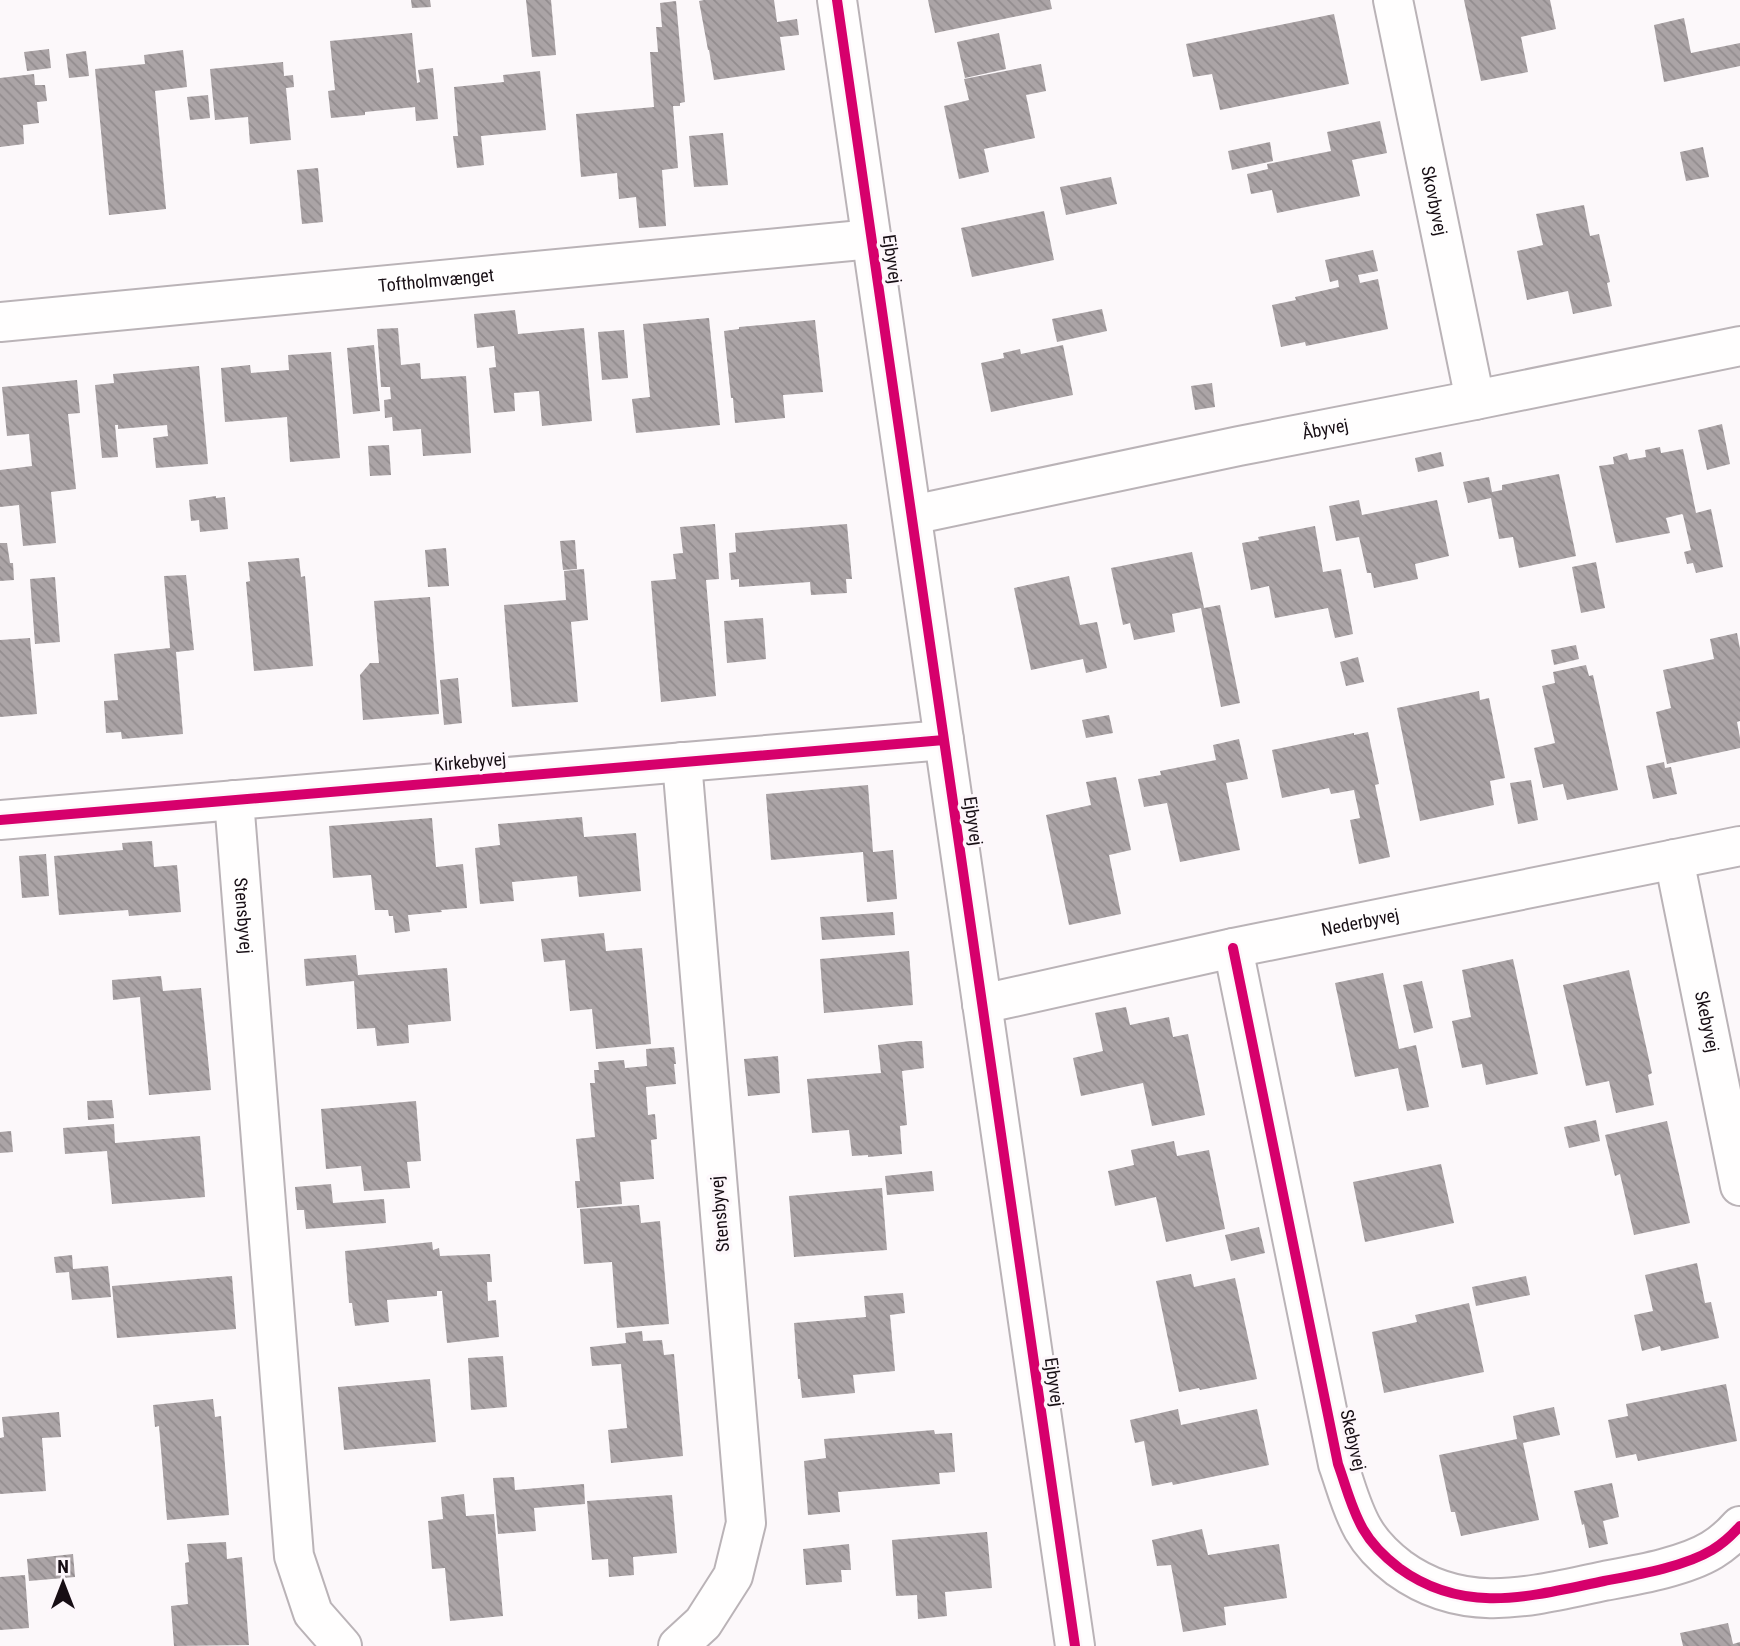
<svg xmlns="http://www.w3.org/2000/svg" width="1740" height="1646" viewBox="0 0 1740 1646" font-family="'Roboto Condensed',sans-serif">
<defs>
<pattern id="building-back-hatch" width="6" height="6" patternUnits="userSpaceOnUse" patternTransform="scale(1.75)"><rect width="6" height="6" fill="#aba4a6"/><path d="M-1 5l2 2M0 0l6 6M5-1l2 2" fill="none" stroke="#928c8e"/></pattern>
</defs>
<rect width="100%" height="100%" fill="#fcf8fa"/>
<path fill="url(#building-back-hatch)" d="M411,0H430L431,7L412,8Z
M526,0H551L556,55L532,57Z
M704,0H774L777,22L797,19L799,35L780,37L785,70L714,80L709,50H708L699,1Z
M928,0H1050L1052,9L935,33Z
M1464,0H1550L1556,29L1521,37L1528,72L1481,81Z
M676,1L685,102L680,103V106H673L678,168L662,170L666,226L639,228L636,197L619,199L617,173L581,177L576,114L654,107L650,52H658L656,27H662L660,3Z
M1334,14L1349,84L1220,110L1212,74L1193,77L1186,44Z
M1684,18L1691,53L1740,43V66L1664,82L1654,25Z
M412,33L417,83L420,82L418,70L433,68L438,119L416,121L415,107L365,112V115L331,118L328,91L335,90L330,41Z
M999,33L1006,69L965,78L957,42Z
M49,49L51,68L27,71L24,52Z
M183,50L187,87L155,91L166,209L109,215L95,69L145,64L144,55Z
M86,51L89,76L69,78L66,54Z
M283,62L284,76L293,75L294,87L286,88L291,140L250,144L248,117L215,120L210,69Z
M1041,64L1046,91L1026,95L1035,138L984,149L989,172L959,179L944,106L969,100L964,79Z
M540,71L546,130L481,136L484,165L457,168L453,136H458L454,87L504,82L503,75Z
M34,74L35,85H45L47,101L37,102L39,123L23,125L24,144L0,147V78Z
M208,95L210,118L190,120L187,97Z
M1380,121L1387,153L1352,160L1360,196L1277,213L1272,190L1251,194L1247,174L1268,169L1267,164L1331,151L1327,132Z
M723,133L728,185L694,187L689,136Z
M1270,142L1273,161L1232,170L1228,151Z
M1703,147L1709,177L1686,181L1680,152Z
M318,168L323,222L302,224L297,170Z
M1111,177L1117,204L1066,215L1060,187Z
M1584,205L1590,236L1599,234L1610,282L1607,283L1612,306L1573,314L1568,291L1527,300L1517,251L1543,245L1536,214Z
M1044,211L1054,260L972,277L961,228Z
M1373,250L1378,271L1358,275L1360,283L1378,279L1388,329L1306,346L1305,342L1281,347L1272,305L1296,300L1295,297L1339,287L1338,280L1330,282L1325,260Z
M1102,309L1107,331L1057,342L1052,319Z
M515,310L518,334L584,328L592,421L542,426L539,391L514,393L515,411L494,413L489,368L496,367L494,346L477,348L474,314Z
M709,318L720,425L636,433L632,399L650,397L643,324Z
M815,320L823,392L783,395L785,418L735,423L733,398H731L724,331L739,329V327Z
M398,328L401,365L420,363L421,379L466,376L471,453L423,456L421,429L393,431L392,417L385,418L384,400L391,399L390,387H381L377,329Z
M624,330L628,378L602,380L598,332Z
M374,345L380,411L353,414L347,348Z
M1063,345L1073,395L991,412L981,363L1004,358L1003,353L1020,349L1021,354Z
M331,352L340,458L290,462L287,417L225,422L221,368L250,365L251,373L289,370L288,355Z
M199,366L208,464L156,468L153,438L168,436L167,425L118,429V425H115L118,457L102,458L95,385L114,383L113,374Z
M77,380L80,413L68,414L76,489L51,492L56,543L23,546L19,505L0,507V470L32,466L29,434L7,436L2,387Z
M1212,383L1215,407L1195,410L1191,386Z
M1722,424L1730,464L1707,470L1698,430Z
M389,445L391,475L370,476L368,446Z
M1660,447L1661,453L1683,449L1696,513L1711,509L1723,567L1696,573L1693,563L1687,564L1684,552L1691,550L1683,515L1682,514L1666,518L1670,533L1616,543L1599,466L1614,464L1613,457L1627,453L1629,460L1646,457L1645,450Z
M1441,452L1444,466L1418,472L1415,458Z
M1559,474L1576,556L1519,568L1513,537L1499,539L1491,498L1468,503L1463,482L1489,477L1492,492L1502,490V485Z
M216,496V498L225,497L228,529L200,532L199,520L191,521L189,500Z
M1359,500L1362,515L1437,500L1449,556L1415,564L1418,579L1374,588L1371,573H1367L1359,537L1336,541L1329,506Z
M715,524L719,579L706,580L716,696L661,702L651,581L676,579L673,554L683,553L680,527Z
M847,524L852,579H846L847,593L811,595L810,582L739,587V579L731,580L729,553L736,552L735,533Z
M1315,526L1323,572L1341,569L1353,634L1335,638L1328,608L1275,618L1269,586L1251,590L1242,543L1259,540L1258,537Z
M575,540L577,569L563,570L560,541Z
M0,543H7L10,563H13L14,580L0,581Z
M446,548L449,586L428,587L425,550Z
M1192,552L1204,608L1220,605L1240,703L1221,707L1201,608L1172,614L1175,632L1134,640L1130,623L1123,625L1111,568Z
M299,558L301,577L305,576L313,666L254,671L246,582L250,581L248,562Z
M1596,562L1605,608L1581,613L1572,567Z
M584,569L588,620L571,622L578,702L512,707L504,605L566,600L564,571Z
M186,575L194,650L176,652L183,734L122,739L121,732L106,733L104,701L118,700L114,654L170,648L164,576Z
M1069,576L1080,625L1097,622L1107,668L1086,673L1083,659L1031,670L1014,588Z
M55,577L60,642L35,644L30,579Z
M430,597L439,714L363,720L360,675L370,663H379L374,601Z
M763,618L766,659L727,663L724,621Z
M1737,633L1740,649V721L1737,722L1740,738V748L1667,764L1656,712L1671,708L1663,670L1714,659L1710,639Z
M30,638L37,714L0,717V640Z
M1576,645L1579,659L1554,665L1551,650Z
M1358,657L1364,682L1346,686L1340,662Z
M1586,665L1589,676L1593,675L1618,790L1567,800L1563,784L1543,788L1534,748L1555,743L1542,686L1555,683L1553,672Z
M458,678L462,723L444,725L440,680Z
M1479,691L1480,700L1489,698L1505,778L1490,781L1494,805L1420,821L1397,708Z
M1109,715L1113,733L1086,738L1082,720Z
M1368,732L1379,784L1375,785L1390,857L1359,864L1350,820L1360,818L1354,790L1331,794L1329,788L1282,798L1272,750L1354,733V735Z
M1239,739L1248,779L1226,783L1240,850L1180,862L1167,803L1144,807L1138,779L1161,775L1160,771L1216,760L1213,745Z
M1664,762L1665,768L1671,767L1677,794L1653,799L1646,766Z
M1116,777L1131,850L1109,855L1121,914L1069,925L1046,815L1091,805L1086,782Z
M1531,780L1538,820L1518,824L1510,783Z
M868,785L873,852L893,850L897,899L867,902L863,852L771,860L766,794Z
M582,817L584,837L636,833L641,891L579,897L577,876L512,882L514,901L480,904L475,848L500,845L498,824Z
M432,818L436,867L463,864L467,908L441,910L442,912L408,915L410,931L395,933L393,916H389L388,910H375L371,875L333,878L329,826Z
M152,841L154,867L177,865L181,912L129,916L128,910L59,915L54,856L123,850L122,843Z
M46,854L49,896L22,898L19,856Z
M893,912L895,935L822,940L820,917Z
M604,933L606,951L642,948L651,1044L596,1049L592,1009L570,1011L565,960L544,962L541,939Z
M909,951L913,1005L824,1013L820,959Z
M356,955L358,975L447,968L451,1021L408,1025L409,1043L377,1046L375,1028L357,1029L354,981L306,986L304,959Z
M1513,959L1538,1074L1486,1085L1482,1064L1462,1068L1452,1021L1471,1017L1462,970Z
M1629,970L1652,1073L1648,1075L1654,1105L1616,1113L1609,1081L1586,1086L1563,985Z
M1383,973L1399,1049L1416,1045L1429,1107L1407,1111L1398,1068L1355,1077L1335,983Z
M161,976L163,991L201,988L211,1090L149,1095L140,997L113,1000L112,980Z
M1422,981L1433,1028L1414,1033L1403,985Z
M1126,1007L1130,1025L1169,1017L1173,1037L1188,1034L1205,1115L1152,1126L1143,1083L1081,1096L1073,1058L1103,1051L1095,1013Z
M910,1041H922L924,1068L902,1071L907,1125L900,1126L902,1154L868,1157V1155L852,1156L849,1130L812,1133L807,1079L881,1073L878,1045Z
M674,1047L676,1064H674L676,1084L646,1087L648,1115L655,1114L657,1139L651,1140L654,1179L620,1182L622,1204L577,1208L575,1181H580L576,1139L595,1137L590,1083H595L594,1070H599L598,1062L624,1060L625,1068L647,1066L646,1049Z
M778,1056L780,1093L748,1096L744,1059Z
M112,1100L114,1118L88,1120L87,1101Z
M416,1101L421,1161L407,1162L410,1188L364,1191L361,1166L326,1169L321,1109Z
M1596,1120L1600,1141L1569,1148L1564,1127Z
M1667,1121L1690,1223L1634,1235L1620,1174L1615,1176L1605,1135Z
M114,1124L115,1143L200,1136L205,1197L112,1204L107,1151L65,1154L63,1128Z
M11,1131L13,1152L0,1153V1132Z
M1174,1141L1177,1156L1209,1150L1225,1229L1166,1242L1156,1197L1115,1206L1108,1171L1134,1165L1131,1150Z
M1441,1164L1454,1223L1365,1242L1353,1182Z
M932,1171L934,1191L887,1195L885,1176Z
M331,1184L333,1203L384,1199L386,1223L306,1229L304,1210H297L295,1187Z
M882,1188L887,1250L794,1257L789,1196Z
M639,1205L641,1223L660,1221L669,1324L617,1328L612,1262L584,1264L580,1209Z
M1259,1227L1265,1253L1231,1261L1225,1235Z
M432,1242L433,1250L439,1248L440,1256L490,1254L492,1282H487L488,1301L496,1300L499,1337L447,1343L442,1291H437V1296L387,1300L389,1322L355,1326L352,1303H349L345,1251Z
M72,1255L73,1269L108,1266L111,1297L72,1300L69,1272L56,1273L54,1257Z
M1697,1263L1705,1303L1711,1302L1719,1338L1661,1351L1660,1346L1642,1351L1634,1315L1653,1311L1645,1275Z
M1191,1274L1194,1287L1235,1278L1257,1379L1200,1390L1199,1388L1179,1392L1156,1281Z
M232,1276L236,1329L117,1338L112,1286Z
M1526,1276L1530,1295L1476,1306L1472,1287Z
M903,1293L905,1313L890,1315L895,1371L853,1375L855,1393L802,1398L800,1379H798L794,1323L866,1317L864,1296Z
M1469,1303L1484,1372L1384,1393L1372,1332L1417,1322L1415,1315Z
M642,1331L643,1341L662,1340L664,1355L674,1354L683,1456L611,1463L608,1430L627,1428L621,1364L592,1366L590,1347L626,1343L625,1333Z
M503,1356L507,1407L471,1410L468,1358Z
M430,1379L436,1442L344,1450L338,1387Z
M1726,1384L1737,1441L1638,1461L1636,1454L1616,1458L1608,1420L1628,1416L1626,1404Z
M213,1399L215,1417L221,1416L229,1515L167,1520L159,1426L155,1427L153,1405Z
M1554,1407L1560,1435L1523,1443L1539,1520L1461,1536L1455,1512H1451L1439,1455L1517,1439L1513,1416Z
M1178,1409L1181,1425L1257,1409L1269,1465L1173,1485L1172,1482L1152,1486L1144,1441L1135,1443L1130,1420Z
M59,1412L61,1437L42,1438L46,1491L0,1494V1438L4,1437L2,1417Z
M934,1430L935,1434L952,1433L955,1472L939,1473L940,1484L838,1492L840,1512L808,1515L804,1461L826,1458L824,1439Z
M514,1477L515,1490L584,1484L585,1504L534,1508L536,1531L498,1534L493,1478Z
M1612,1483L1619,1517L1603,1521L1608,1544L1589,1548L1584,1524L1582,1525L1574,1491Z
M464,1494L466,1516L494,1514L503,1616L450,1621L445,1568L432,1569L428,1521L443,1519L441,1497Z
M672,1495L677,1553L633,1557L634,1575L609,1577L608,1559L592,1560L587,1501Z
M1202,1529L1208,1555L1279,1544L1287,1598L1224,1607L1226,1625L1183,1632L1171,1565L1157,1566L1152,1540Z
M987,1532L992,1588L945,1592L947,1616L918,1619L917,1595L896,1596L892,1540Z
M226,1542L227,1559L242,1557L249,1645L174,1646L171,1606L188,1604L185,1563L189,1562L187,1544Z
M849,1544L851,1570H841L842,1582L806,1585L803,1549Z
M73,1554L75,1577L29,1581L27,1559Z
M25,1575L29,1628L0,1630V1577Z
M1728,1623L1733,1644L1740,1642V1646H1683L1680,1633Z"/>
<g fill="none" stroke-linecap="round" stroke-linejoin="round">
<defs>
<g id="minor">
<path id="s1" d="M1393,0L1475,400"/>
<path id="s2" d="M0,322L872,239"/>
<path id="s3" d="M912,515L1239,446L1475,400L1740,346"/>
<path id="s4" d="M234,800L294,1556L313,1613L342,1646"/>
<path d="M0,820L944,740"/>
<path id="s5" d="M1674,859L1740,1186"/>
<path d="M1233,948L1338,1464C1346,1486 1351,1508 1363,1529C1371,1543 1386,1558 1399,1568C1465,1616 1531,1596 1604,1581C1636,1575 1684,1567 1712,1550C1722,1544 1732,1535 1740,1526"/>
<path id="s6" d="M982,1004L1233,948L1740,846"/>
<path d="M678,1646L703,1623L733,1576L746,1523L682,762"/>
</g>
<path id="tertiary" d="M837,0L1075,1646"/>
</defs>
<use href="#minor" stroke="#bab3b7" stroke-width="42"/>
<use href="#tertiary" stroke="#bab3b7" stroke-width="42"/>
<use href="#minor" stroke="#fffefe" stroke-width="38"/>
<use href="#tertiary" stroke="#fffefe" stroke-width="38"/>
<defs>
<path id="cycleway" d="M837,0L1075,1646
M0,820L944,740
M1233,948L1338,1464C1346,1486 1351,1508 1363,1529C1371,1543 1386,1558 1399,1568C1465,1616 1531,1596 1604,1581C1636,1575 1684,1567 1712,1550C1722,1544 1732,1535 1740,1526"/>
</defs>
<use href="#cycleway" stroke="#fdf7fb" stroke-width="15"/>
<use href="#cycleway" stroke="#d6006c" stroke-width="10"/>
</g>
<g text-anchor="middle" stroke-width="7" stroke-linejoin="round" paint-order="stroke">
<g font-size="18" fill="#170e14" stroke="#fdf7fb">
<text dy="6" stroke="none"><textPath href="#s1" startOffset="205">Skovbyvej</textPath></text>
<text transform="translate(892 259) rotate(82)" y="6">Ejbyvej</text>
<text dy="6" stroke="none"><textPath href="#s2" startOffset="438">Toftholmvænget</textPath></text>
<text dy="6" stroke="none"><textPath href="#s3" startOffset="422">Åbyvej</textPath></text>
<text transform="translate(470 762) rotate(-5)" y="6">Kirkebyvej</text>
<text transform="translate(973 821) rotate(82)" y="6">Ejbyvej</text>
<text dy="6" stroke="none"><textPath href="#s4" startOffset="116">Stensbyvej</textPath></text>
<text dy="6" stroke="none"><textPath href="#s6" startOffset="387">Nederbyvej</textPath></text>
<text dy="6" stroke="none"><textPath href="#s5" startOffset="166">Skebyvej</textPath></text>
<text transform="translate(720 1214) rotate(-95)" y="6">Stensbyvej</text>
<text transform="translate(1054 1382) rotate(82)" y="6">Ejbyvej</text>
<text transform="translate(1353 1440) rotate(77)" y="6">Skebyvej</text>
</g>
</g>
<g transform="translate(63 1583)" stroke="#fdf7fb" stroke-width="5" paint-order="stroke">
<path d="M0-5L12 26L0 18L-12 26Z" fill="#170e14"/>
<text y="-10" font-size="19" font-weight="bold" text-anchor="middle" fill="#170e14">N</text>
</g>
</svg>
